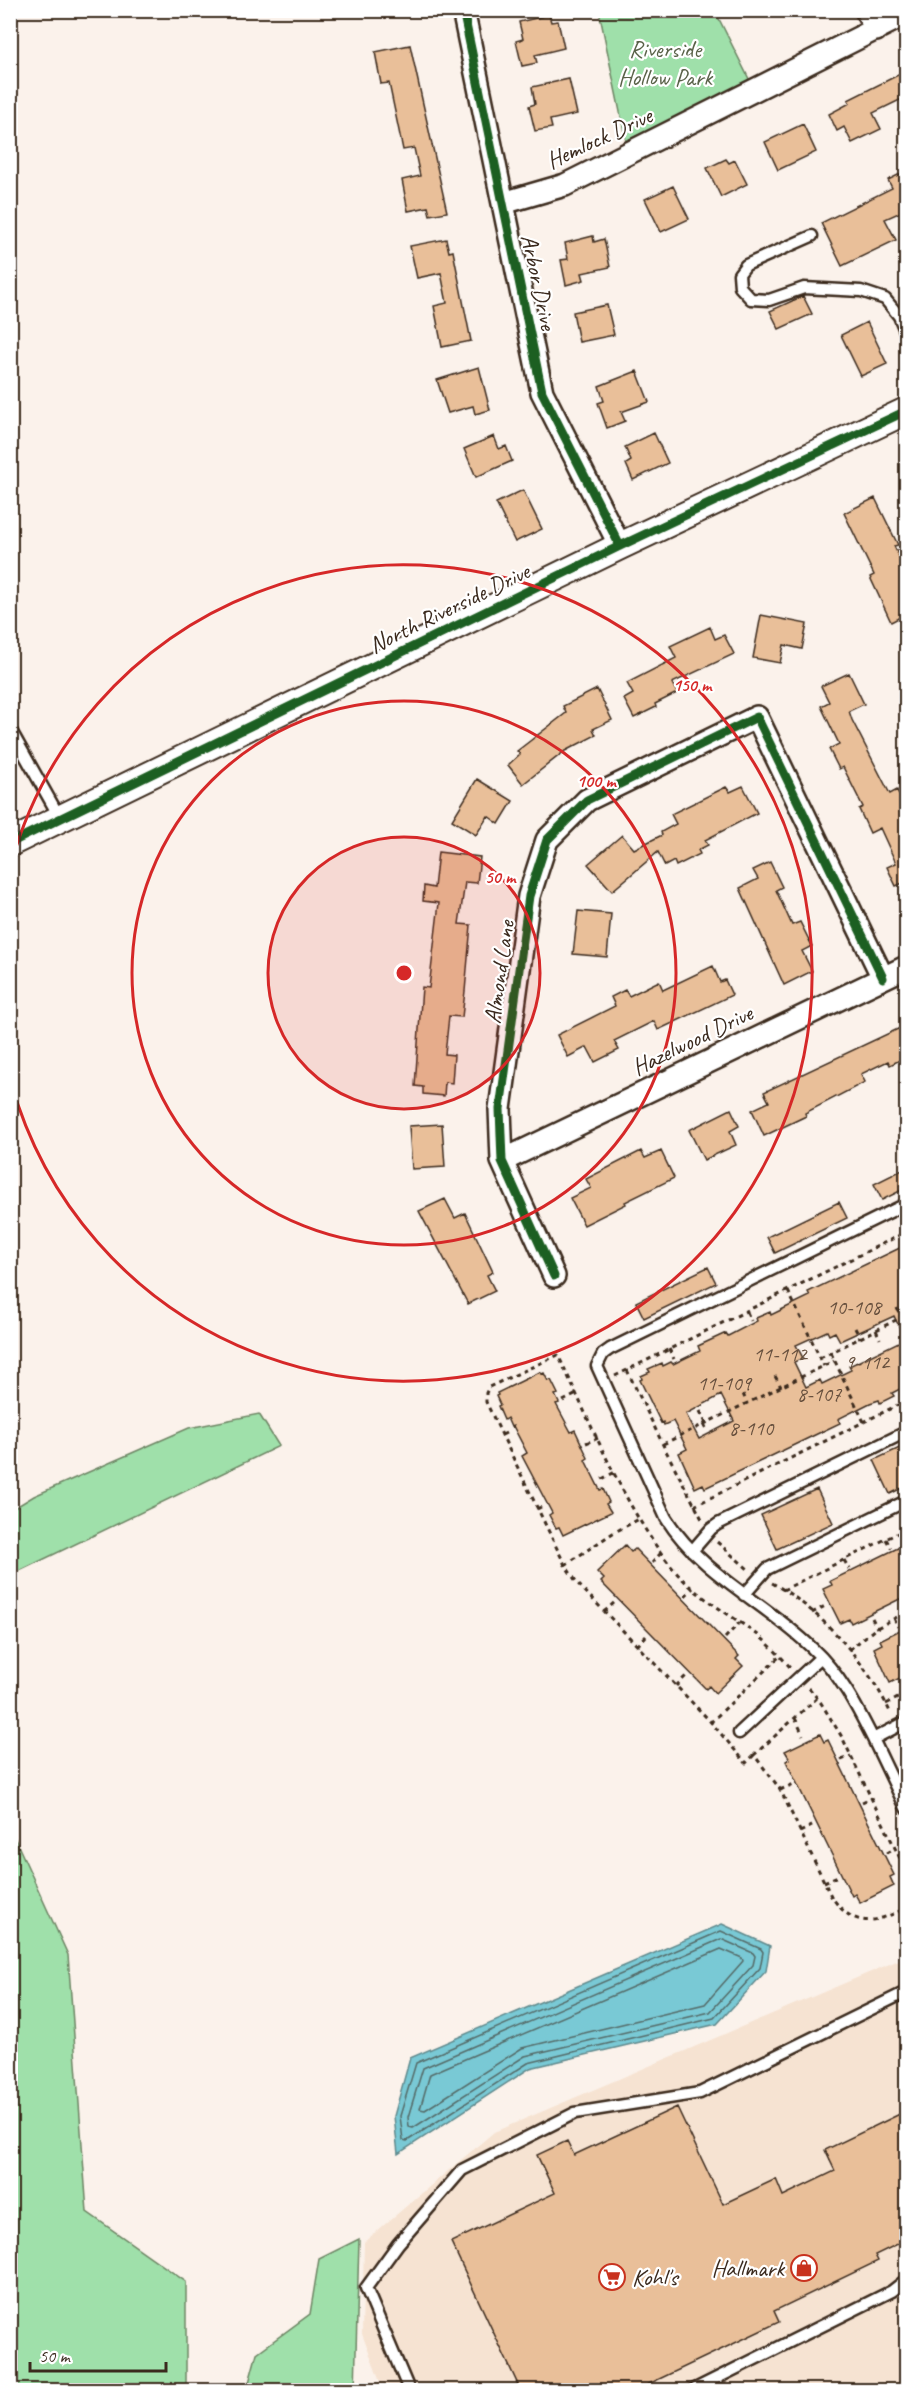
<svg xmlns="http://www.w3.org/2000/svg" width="917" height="2401" viewBox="0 0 917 2401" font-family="Caveat,sans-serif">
<rect width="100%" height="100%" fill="#fbf2eb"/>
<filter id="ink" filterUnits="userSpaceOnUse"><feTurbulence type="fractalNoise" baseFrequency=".0167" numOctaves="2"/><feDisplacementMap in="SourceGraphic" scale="12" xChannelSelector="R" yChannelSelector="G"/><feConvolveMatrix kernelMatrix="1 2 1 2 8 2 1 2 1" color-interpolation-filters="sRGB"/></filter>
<g filter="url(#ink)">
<path fill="#f6e3d2" d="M906,1957V2390H383L362,2334L364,2242L494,2132Z"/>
<path fill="#9fe0aa" stroke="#6d8564" stroke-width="1.5" d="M599,11H715L750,81L626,141Z
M259,1414L279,1446L11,1575V1510L34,1496L189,1428Z
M11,1830L68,1955L87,2212L186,2282V2390H11Z
M359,2239L355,2390H247L257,2353L310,2314L319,2259Z"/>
<path fill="#79c9d5" stroke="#60898c" stroke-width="1.5" d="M722,1924L770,1946L766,1971L717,2024L530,2068L398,2154L394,2116L410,2058Z"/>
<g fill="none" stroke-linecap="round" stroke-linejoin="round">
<path stroke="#546a67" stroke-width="1.5" d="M721,1931L761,1949L763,1952L760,1968L714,2018L528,2063L407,2141L403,2140L400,2116L416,2063Z
M721,1939L753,1953L755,1956L753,1965L710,2012L525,2056L413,2128L409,2127L408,2117L423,2068Z
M721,1949L742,1958L743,1961L705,2004L522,2048L425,2110L420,2109L430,2074Z"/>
</g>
<path fill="#e9bf99" stroke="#3b2a1e" stroke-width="1.5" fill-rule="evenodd" d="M549,15L551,22L558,21L564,48L535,55L537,63L522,66L516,41L523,39L519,22Z
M410,45L447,212L430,215L428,207L408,211L402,180L420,176L414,148L403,150L389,83L381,84L375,52Z
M906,71V97L873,113L881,129L852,143L844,127L837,131L829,114L850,103L848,100Z
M569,79L577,114L550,120L552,128L535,131L529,106L535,104L532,87Z
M803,124L816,152L778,170L765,142Z
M726,159L729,163L735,160L747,184L721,197L707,168Z
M906,171V218L903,211L885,219L896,240L842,266L821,223L892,188L888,180Z
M673,186L689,219L661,232L645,199Z
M593,236L594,242L604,239L610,267L582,273L584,280L566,285L561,260L568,259L565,243Z
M446,239L449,252L453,251L471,341L442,347L434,306L447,303L441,273L417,278L410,246Z
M803,296L812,314L779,329L770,311Z
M607,305L614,335L579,342L573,312Z
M867,322L887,364L861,376L841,335Z
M479,367L490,410L475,414L473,406L448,413L437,380Z
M637,371L649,402L621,412L625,421L607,428L598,403L604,401L599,386Z
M654,433L668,463L633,480L626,464L631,461L625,447Z
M494,436L499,449L506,446L512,461L476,477L464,449Z
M523,490L542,529L515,542L496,503Z
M875,498L898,545L894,546L906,572V614L891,622L870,577L874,575L844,513Z
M761,615L807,624L802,649L784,645L780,663L753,658Z
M710,627L715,639L724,635L734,654L672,683L677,693L655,704L656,707L634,718L624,699L633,694L627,683L676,658L670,646Z
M849,673L864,704L849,711L852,720L890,794L897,790L906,810V886L905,882L896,886L887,867L896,863L880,828L870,833L859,809L863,807L843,767L839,769L829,749L839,744L821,706L829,702L821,686Z
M597,689L612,720L593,729L596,735L565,751L523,784L508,765L520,754L517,751L566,713L563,706Z
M477,779L513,801L499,824L488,816L476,835L452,820Z
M743,786L757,813L705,840L708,845L698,850L700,854L676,866L674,861L665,866L658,852L612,891L588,864L622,835L634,849L662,835L661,832L676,824L671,814L726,787L730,792Z
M438,852L480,857L477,883L465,882L459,924L471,925L465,991L462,1017L449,1016L445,1054L454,1055L452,1083L445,1082L444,1096L423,1094V1087L415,1086L422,987L429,988L439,903L423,901L424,886L434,888Z
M770,862L782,887L776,890L792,925L800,922L812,946L802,951L812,971L784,985L740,888L758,879L753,870Z
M578,911L611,914L607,957L573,954Z
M713,966L720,982L725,980L732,995L658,1030L654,1021L614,1041L619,1050L595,1062L587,1047L568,1057L557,1035L615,1006L611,997L625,990L629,996L659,981L663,990Z
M900,1028L902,1032L906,1030V1057L890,1065L888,1061L861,1074L865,1082L805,1113L806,1116L764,1136L752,1110L769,1102L764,1092Z
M731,1109L739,1126L730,1131L736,1145L704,1160L689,1130Z
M442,1124L445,1167L412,1169L409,1126Z
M641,1151L645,1158L661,1151L674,1178L625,1202L626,1204L584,1225L570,1198L591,1188L586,1179Z
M906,1168V1188L882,1200L874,1184Z
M445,1199L455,1218L465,1213L493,1272L487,1275L495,1291L468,1304L419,1211Z
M839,1202L847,1218L775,1253L767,1237Z
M906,1245V1386L892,1393L894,1396L880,1403L879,1400L870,1403L838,1419L840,1423L819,1433L705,1488L703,1484L695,1488L679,1453L687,1449L673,1421L664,1425L663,1422L661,1423L640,1380L642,1379L641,1376L650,1372L648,1369L662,1363L663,1366L671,1362L673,1364L700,1351L698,1346L726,1333L728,1336L757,1321L756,1318L770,1312L771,1315L779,1311L810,1296L808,1292ZM894,1316L905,1339L849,1366L851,1370L822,1384L820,1380L806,1387L794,1362L803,1358L796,1345L827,1331L829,1335L835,1332L840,1341ZM721,1395L734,1421L699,1439L686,1414Z
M708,1267L716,1283L644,1318L636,1302Z
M540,1372L542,1374L544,1373L548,1381L551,1380L558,1394L555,1395L559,1403L556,1404L571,1432L575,1430L588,1458L585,1460L600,1490L603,1489L609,1502L606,1504L611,1512L563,1535L559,1527L556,1528L549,1515L552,1513L522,1456L527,1453L513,1426L511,1427L507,1418L504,1420L498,1406L500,1405L496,1396L498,1395L497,1393Z
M906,1445V1486L890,1494L874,1460Z
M817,1489L833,1523L777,1549L761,1515Z
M906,1544V1596L851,1623L849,1619L840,1623L823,1589L832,1585L830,1581Z
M625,1545L631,1552L635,1549L739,1656L736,1659L743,1666L715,1693L709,1686L706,1689L601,1582L604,1579L597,1572Z
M906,1627V1675L890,1683L874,1648L882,1644L880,1640Z
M820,1734L824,1742L828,1740L894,1875L890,1877L894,1886L860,1903L855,1894L852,1896L786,1761L790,1759L785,1751Z
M677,2107L723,2204L776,2179L783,2196L835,2171L825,2150L906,2111V2240L875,2255L878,2261L774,2311L779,2322L634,2391H521L451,2242L555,2193L537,2155L567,2141L574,2155Z"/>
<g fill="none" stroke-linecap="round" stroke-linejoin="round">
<defs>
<path id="service" d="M812,236L746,265L739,274L740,287L751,299L769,300L804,288L861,291L885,299L899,316L906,333
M10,729L60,818
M906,1204L610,1349L603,1354L597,1366L666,1518C702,1575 765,1602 812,1648C840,1674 856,1705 873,1739L906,1722
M692,1551L711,1529L718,1524L906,1432
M744,1595L767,1569L906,1501
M739,1733L821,1657
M873,1739L906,1808
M409,2390L366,2288L398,2244L462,2170L575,2113L700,2093L906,1992
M693,2390L892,2291L906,2280"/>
<path id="minor" d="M463,10L542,392L620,546
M866,10L876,30
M503,203L565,185L906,14
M502,1161L906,967
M554,1276L502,1161L500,1109L529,896L547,840L587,800L757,717L883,978"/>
<path id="tertiary" d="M10,843L620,546L906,411"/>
</defs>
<use href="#service" stroke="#3b2a1e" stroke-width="15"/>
<use href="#minor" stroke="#3b2a1e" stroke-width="26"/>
<use href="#tertiary" stroke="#3b2a1e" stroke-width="30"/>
<path stroke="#3b2a1e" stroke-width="3" stroke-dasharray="4.5 4.5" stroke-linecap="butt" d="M788,1291L824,1366
M897,1308L901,1317
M747,1312L751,1321
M855,1328L860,1338
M876,1330L880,1339
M669,1349L674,1359
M831,1353L864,1422
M820,1358L906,1315
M627,1370L666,1451L702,1519
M615,1376L906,1232
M775,1376L781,1387
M743,1394L747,1403
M563,1401L577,1394
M700,1411L706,1423
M704,1424L708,1432
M502,1435L510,1431
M586,1443L598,1438
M663,1444L834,1361
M602,1479L615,1472
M694,1506L906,1401
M537,1509L545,1505
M886,1539L891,1548
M717,1542L748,1569
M844,1560L849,1569
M652,1563L661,1553
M565,1565L613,1533L639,1519
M772,1583C820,1609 869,1665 891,1714
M783,1590L906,1529
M685,1596L693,1588
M604,1612L615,1602
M812,1613L825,1606
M872,1618L877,1628
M894,1618L898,1627
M725,1638L739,1623
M637,1646L647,1635
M849,1650L875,1629L906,1612
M676,1686L686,1676
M809,1688L821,1703L842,1737L906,1871
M817,1698L754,1755L780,1789L831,1896C854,1930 875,1923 906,1908
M886,1704L906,1694
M795,1718L803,1735
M710,1723L780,1656
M902,1739L906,1749
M754,1755L746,1763L709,1720L578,1584L565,1565L486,1402V1393L489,1387L558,1355C592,1425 626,1512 675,1571C698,1598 730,1614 758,1635C770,1645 780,1656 790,1667
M841,1760L851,1756
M780,1790L794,1784
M862,1802L871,1798
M800,1832L814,1825
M887,1853L896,1848
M824,1882L838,1876"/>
<use href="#service" stroke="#fff" stroke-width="10"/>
<use href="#minor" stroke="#fff" stroke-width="21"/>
<use href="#tertiary" stroke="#fff" stroke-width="26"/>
<defs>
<path id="cycleway" d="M463,10L542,392L620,546
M10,843L620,546L906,411
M554,1276L502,1161L500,1109L529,896L547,840L587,800L757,717L883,978"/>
</defs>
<use href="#cycleway" stroke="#fff" stroke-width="13"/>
<use href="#cycleway" stroke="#1b5e20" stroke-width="9"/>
</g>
</g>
<circle cx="404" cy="973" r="136" fill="#d62828" fill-opacity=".12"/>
<g fill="none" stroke="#d62828" stroke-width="3">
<circle cx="404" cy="973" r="136"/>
<circle cx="404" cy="973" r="272"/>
<path d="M11 864A408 408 0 1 1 11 1082"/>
</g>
<defs>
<symbol id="shop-ring" viewBox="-11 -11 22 22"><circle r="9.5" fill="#fff" stroke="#c8321e" stroke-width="1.5"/><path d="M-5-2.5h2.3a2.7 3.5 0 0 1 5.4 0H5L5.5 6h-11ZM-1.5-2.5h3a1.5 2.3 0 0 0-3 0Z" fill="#c8321e"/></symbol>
<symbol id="supermarket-ring" viewBox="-11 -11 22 22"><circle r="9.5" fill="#fff" stroke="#c8321e" stroke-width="1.5"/><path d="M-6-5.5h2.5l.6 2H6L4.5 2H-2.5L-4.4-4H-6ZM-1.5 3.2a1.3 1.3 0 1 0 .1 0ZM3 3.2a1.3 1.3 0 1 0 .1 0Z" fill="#c8321e"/></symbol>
</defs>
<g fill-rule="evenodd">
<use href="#shop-ring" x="789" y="2253" width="30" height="30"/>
<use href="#supermarket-ring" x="597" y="2262" width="30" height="30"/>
</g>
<g text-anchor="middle" stroke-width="4.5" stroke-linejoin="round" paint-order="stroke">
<g font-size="21" fill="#664f3d">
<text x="854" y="1314">10-108</text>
<text x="780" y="1361">11-112</text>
<text x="867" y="1369">9-112</text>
<text x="724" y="1390">11-109</text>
<text x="819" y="1401">8-107</text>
<text x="751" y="1435">8-110</text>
</g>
<g font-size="24" fill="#596148" stroke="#fff">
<text x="665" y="57">Riverside<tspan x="665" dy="28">Hollow Park</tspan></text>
</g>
<g font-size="24" fill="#3b2a1e" stroke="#fff">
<text transform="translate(599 138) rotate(-25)" y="8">Hemlock Drive</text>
<text transform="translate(539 282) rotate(78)" y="8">Arbor Drive</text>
<text transform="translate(449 608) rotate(-26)" y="8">North Riverside Drive</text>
<text transform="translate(499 972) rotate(-82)" y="8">Almond Lane</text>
<text transform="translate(692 1040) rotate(-26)" y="8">Hazelwood Drive</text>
</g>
<g font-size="24" fill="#3b2a1e" stroke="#fff" text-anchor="end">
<text x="784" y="2276">Hallmark</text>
<text x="632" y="2285" text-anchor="start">Kohl's</text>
</g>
</g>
<circle cx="404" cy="973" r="9" fill="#d62828" stroke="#fff" stroke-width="3"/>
<g font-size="18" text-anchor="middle" font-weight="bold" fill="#d62828" stroke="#fff" stroke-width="4.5" stroke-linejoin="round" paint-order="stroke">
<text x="692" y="691">150 m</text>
<text x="596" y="787">100 m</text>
<text x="500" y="883">50 m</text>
</g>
<rect width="917" height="2401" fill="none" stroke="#fff" stroke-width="36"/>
<rect x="18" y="18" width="881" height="2365" fill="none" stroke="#3b2a1e" stroke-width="2" filter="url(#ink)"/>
<path d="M30 2362v9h136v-9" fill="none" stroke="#3b2a1e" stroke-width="3"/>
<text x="39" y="2362" font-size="18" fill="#3b2a1e" stroke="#ffffff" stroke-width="4.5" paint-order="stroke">50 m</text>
</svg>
